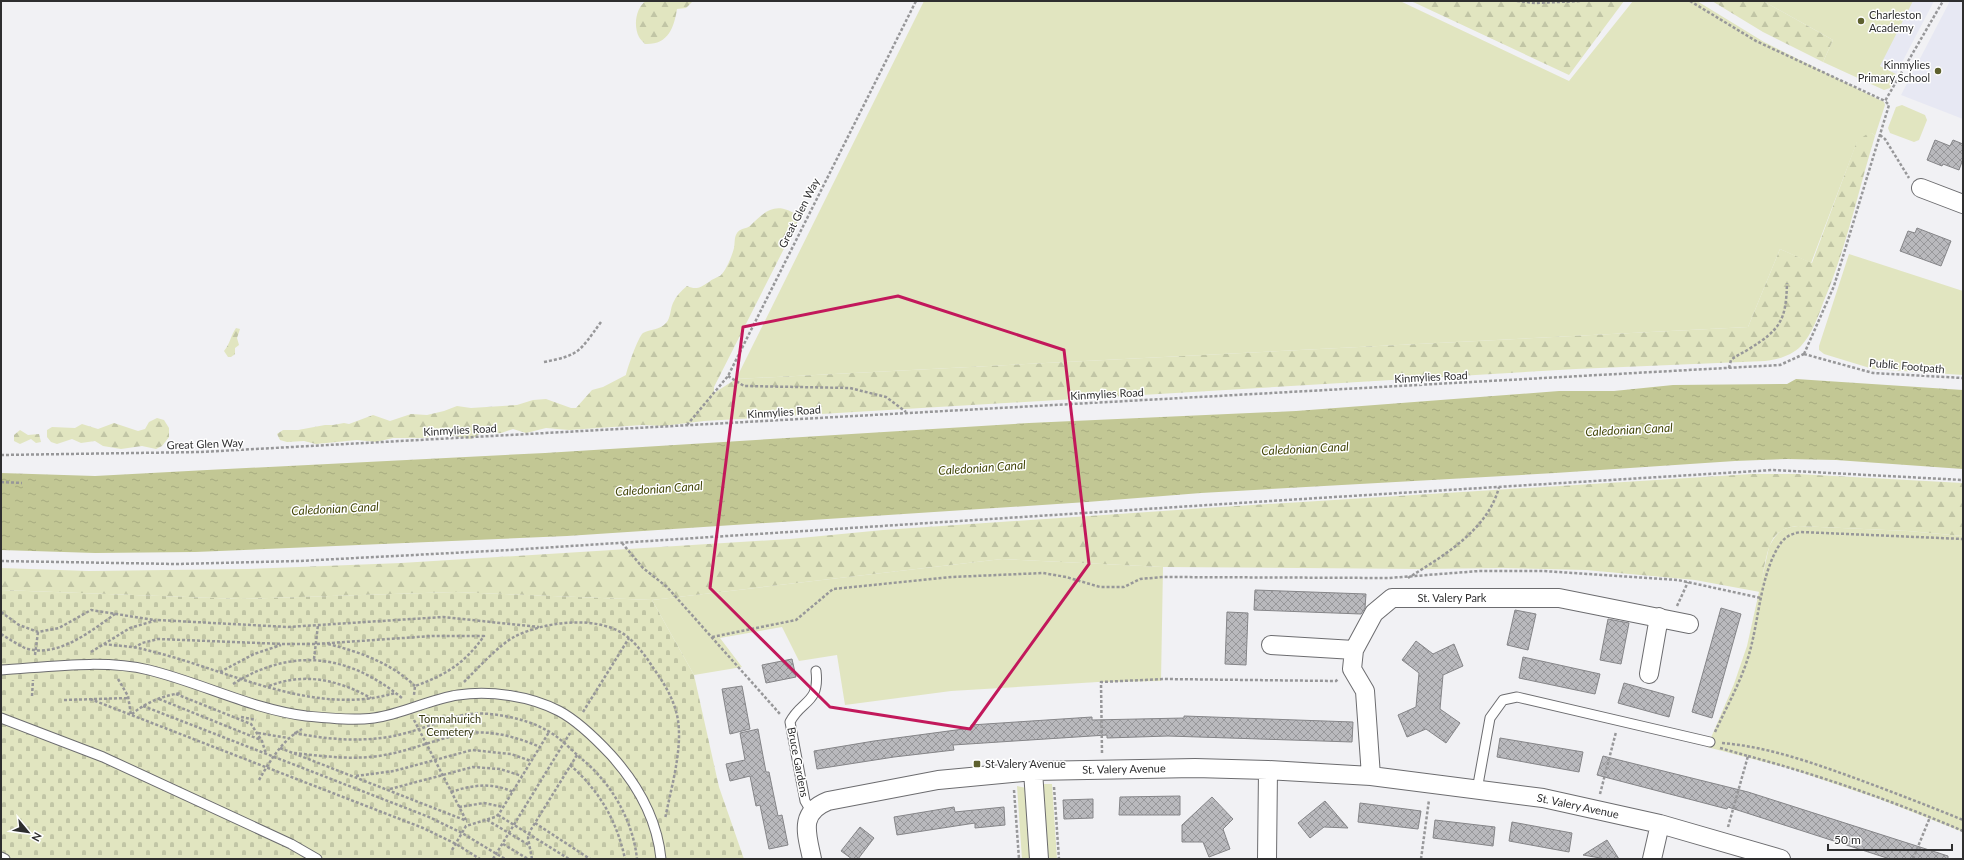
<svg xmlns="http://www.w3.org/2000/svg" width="1964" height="860" viewBox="0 0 1964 860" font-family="Lato,sans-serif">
<defs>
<pattern id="forest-firs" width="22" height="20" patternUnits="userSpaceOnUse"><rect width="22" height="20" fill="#e1e5c0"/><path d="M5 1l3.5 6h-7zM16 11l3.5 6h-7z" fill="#c1c5a5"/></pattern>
<pattern id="cemetery-stones" width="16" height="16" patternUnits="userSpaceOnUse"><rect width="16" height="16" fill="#e1e5c0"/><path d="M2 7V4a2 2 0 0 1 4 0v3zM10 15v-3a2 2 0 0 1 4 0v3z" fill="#c1c5a5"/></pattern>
<pattern id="water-ripples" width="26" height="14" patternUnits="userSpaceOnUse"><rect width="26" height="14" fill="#c2c794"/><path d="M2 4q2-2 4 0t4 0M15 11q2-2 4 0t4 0" fill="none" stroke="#a7ab80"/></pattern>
<pattern id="building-cross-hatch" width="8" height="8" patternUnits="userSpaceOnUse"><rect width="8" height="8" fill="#b9b9bd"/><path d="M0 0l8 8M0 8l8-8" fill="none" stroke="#97979a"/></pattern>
</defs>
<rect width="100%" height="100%" fill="#f1f1f4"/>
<path fill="#e7e8f3" d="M1763,1H1934L1896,74Z
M1950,1H1963V119L1901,95Z"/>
<path fill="#e1e5c0" d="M924,1H1400L1569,81L1633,1H1697L1764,42L1884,102L1885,105L1875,136L1872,133L1857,142L1811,263L1780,249L1748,327L736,379Z
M1763,1H1913L1880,66L1896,74L1890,88L1884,90L1823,62L1833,40Z
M1902,105L1925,115L1927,120L1919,140L1914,142L1890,133L1888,128L1896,107Z
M1849,254L1963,291V375L1873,369L1824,354L1819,350V346Z
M1798,526L1908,531L1963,536V832L1882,800L1791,769L1707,747L1734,684L1747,646L1769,547C1777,532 1781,528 1798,526Z
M1002,559L1163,567L1161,681L1098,682L951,691L845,705L837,655L799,661L782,627L720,638L742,667L694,675L652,600Z
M1044,784H1052L1057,859H1045L1042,785Z
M1017,786L1026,788L1033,859H1022Z"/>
<path fill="url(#forest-firs)" d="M646,1H693L686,8L677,9C674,28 668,45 645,44C643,42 640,39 639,37C633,26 636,7 646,1Z
M1411,1H1624L1569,75Z
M1712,1H1763L1833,40L1823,62L1763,32Z
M1872,133L1875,136C1858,192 1846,249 1823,303C1818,317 1812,334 1801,346C1791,356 1779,359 1765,361L1576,369L704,421L663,426L642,425L569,430L546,428L526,433L513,429L501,433L480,434L471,439L448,435L422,438H393L376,442L357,440L316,444L304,441L287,442L280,440L277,434L283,430H298L325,425H333L344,423L349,424L373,415L390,421L411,414L427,415L444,411L457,406L471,408L517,405L533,400L546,399L571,408H576L592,390L603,387L626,375C627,369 638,337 643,333C650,329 660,330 666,323C671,318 670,309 673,303C676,296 681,291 687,286C696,290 700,288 709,282C712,279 716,278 720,276C726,271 732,256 734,248C735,244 734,237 737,233C740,228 746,229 750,226C767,209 777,201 800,217L714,387V393L736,379L1748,327L1780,249L1812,263L1857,141L1867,134Z
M236,328L240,329L237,338L239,345L235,348V354L231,357H228L224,351C230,344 231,335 236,328Z
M157,418L164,420L169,428V437L162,446L156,449L142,446L121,449L103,446L95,441L81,443L72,439L57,444L51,442L47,437V430L52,427L75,428L82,424L98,429L114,423L138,431L145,429L149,422Z
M20,430L28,435L39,434L41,442L36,443L31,439L20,444L14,441V435Z
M1752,474H1797L1963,483V536L1908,531L1798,526C1790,527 1784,528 1777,534C1766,543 1763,577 1760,592L1695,580L1586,570L1502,568L1424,569L1163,567L1002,559L652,600L455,592L240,599L1,590V568L89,571L248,569L401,563L790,539L883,530L1221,507Z"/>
<path fill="url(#cemetery-stones)" d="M1,590L240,599L455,592L652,600L694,675L719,787L744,859H1Z"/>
<path fill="url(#water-ripples)" d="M1796,379L1963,390V469L1836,460L1787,459L1735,461L1555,473L1201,493L1087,502L567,536L195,552L95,553L1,550V473L95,476L207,470L545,453L1029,423L1296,411L1559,391H1614L1673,385L1787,384Z"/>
<path fill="url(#building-cross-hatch)" stroke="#858588" d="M1935,140L1950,146L1953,140L1963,144V159L1959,170L1943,164L1942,166L1927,160Z
M1917,228L1951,241L1941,266L1900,251L1908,231L1915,233Z
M1255,590L1366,594L1365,608L1361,614L1254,610Z
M1721,608L1741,614L1712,718L1692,712Z
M1515,610L1536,614L1528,650L1507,645Z
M1227,612L1248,613L1246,665L1225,664Z
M1608,619L1629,623L1621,664L1600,660Z
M1416,641L1433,654L1454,644L1463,666L1443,675L1440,709L1460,723L1446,743L1426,729L1407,737L1398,715L1416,707L1419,673L1402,660Z
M1523,657L1600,674L1595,694L1519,678Z
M792,659L796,677L766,683L762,665Z
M1624,683L1674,697L1669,717L1618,703Z
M742,686L750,729L730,734L722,689Z
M1184,716L1353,722L1352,742L1168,736L1107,738V735L953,745L954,750L894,757L817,769L814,751L874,741L971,728V725L1092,717V720L1184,718Z
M758,729L766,772H769L778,816L782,815L788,845L769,849L760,805L756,806L750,776L730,781L726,764L745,760L740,733Z
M1500,738L1583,752L1579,772L1497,757Z
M1603,756L1748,792L1948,856V859H1890L1728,807L1727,809L1597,775Z
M1180,796V815H1119L1120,797Z
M1212,797L1233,819L1223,829L1230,849L1209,857L1203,842H1182V825Z
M1093,799V818L1064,819L1063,800Z
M1325,801L1348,828L1324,827L1310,838L1298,823Z
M1360,803L1421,811L1418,829L1358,822Z
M954,807L955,812L1004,807L1005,825L975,828V823L897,835L894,817Z
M1435,820L1495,827L1493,846L1433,838Z
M1512,822L1572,833L1569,852L1509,841Z
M860,827L874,838L858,859H852L841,851Z
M1607,840L1619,859H1606L1583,855Z"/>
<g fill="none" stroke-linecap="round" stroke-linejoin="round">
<defs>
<path id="lane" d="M1,670C48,667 103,659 149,670C202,683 251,709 306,716C327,718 352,721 374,718C403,714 430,699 458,695C490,690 530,696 559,711C578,721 596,739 611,755C638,785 657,818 661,859
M1,718L103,757L291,844L317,859
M1477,790L1490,718L1503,700L1517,697L1710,742
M811,811L805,801L790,722C801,700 820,704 816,671
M1,857L5,859"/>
<path id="street" d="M1921,188L1963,204
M1271,645L1354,650
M1649,674L1659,617
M1033,771L1039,859
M1371,776L1365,691L1352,669L1354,650L1374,613L1392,598H1559L1689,624
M812,859C807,834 798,813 828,801L938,780L1033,771L1195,768L1268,770L1371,776L1543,798L1660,824L1781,859
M1267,859L1268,770
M1652,859L1660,824"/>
</defs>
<use href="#lane" stroke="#6c6c6f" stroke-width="11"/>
<use href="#street" stroke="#6c6c6f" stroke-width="20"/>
<path stroke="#979799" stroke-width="2.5" stroke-dasharray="3 2" stroke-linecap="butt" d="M1517,1L1535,3L1582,1
M1690,1L1756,41L1885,101
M1880,135L1885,139L1909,178
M1804,354L1834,286L1889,105L1885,101L1943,1
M1804,354L1873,373L1963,378
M544,362C580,355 579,352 601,322
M1729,368L1731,360C1737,355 1743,353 1749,349C1781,329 1786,320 1787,283
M728,376L744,386L850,388L886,397L906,412
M687,425L728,376L916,1
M1,455L201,452L1780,365L1804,354
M1,482L22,483
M622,543L643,568L667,587L780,714
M1,561L176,564L299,561L509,550L1286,500L1773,470L1963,480
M1408,578C1443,556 1488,530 1499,487
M1677,606L1688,582
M1,612L19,625L38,632L59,628L91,610L154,620
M1,634C9,639 17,644 25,648C57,659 91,631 115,614
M712,637L796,620L833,589L952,577L1043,573L1066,577L1100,587H1124L1140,579L1164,577L1389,578L1479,571H1543L1678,580L1761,598
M104,644C118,646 133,646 146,650C225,668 313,718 395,693
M328,644C360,652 391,663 415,686
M134,648L142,643L158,639L284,644H316L432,636H484C465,663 446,675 415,686L414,695
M91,652L130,628L157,620L288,627L443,617L539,627
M35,655L38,632
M314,659L318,625
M220,672L254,654L281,645
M118,679L128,696L131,715C146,702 162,696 181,693
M464,682C477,669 499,645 514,637C545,621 601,614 629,638C639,647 647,658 654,669C664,683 673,698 677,715C684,746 671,788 665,819
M233,684C292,647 348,654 402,698
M269,686C305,672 338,680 371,698
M176,694L251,724L262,741L266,754
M32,696L33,680
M90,699L423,828L456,844L480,859
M159,699L261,740
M64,700L129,698
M143,706L429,817L462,833L505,859
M583,712L629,638
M241,717L256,720
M414,720L466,820
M1715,732C1728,704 1744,676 1751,647C1759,615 1761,578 1777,549C1783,538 1789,534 1801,532L1963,539
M258,733L288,738
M294,733C325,739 357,742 388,737C414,733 438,721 463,715C485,710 526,718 546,730C560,737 571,750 583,760C612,784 633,821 637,859
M1722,743C1770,747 1816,764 1860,780C1895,793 1929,806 1963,820
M280,748L467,821
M1720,748L1748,756L1728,827
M294,753C322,756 350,760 378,756C408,752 435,739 463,734C489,729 517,737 540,747
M1102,753L1101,682L1164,679L1336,681L1338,679
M1748,756C1822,776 1893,801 1963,831
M570,765C599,790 617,821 625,859
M356,776L394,771L472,750L511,754L531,761
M259,780C270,761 282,740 302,729
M1054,787L1059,859
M390,789L473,767L500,769L522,776
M1014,790L1019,859
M451,792C472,785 492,782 513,792
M1600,794L1616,732
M459,807L484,803L503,807
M498,815L569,859
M487,820L529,845
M535,823L590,859
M503,844L528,859
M452,850L466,826L495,817L499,814L549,732
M493,859L570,733
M532,859L528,838L530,831L577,755
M1421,859L1429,800
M1913,859L1930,817"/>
<use href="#lane" stroke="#fff" stroke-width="9"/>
<use href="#street" stroke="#fff" stroke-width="18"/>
</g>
<path fill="none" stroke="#c2185b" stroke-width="3" stroke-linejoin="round" d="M898,296L1064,350L1089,564L970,729L830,707L710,588L743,327Z"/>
<g fill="#5d602e" stroke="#fff" stroke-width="1.5">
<circle cx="1861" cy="21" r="4"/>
<circle cx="1938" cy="71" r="4"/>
<rect x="973" y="760" width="8" height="8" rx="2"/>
</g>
<g text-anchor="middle" stroke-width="3" stroke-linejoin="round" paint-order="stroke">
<g font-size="11" fill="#2e2e2f" stroke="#fff" text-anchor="start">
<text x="1869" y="19">Charleston<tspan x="1869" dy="13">Academy</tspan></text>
<text x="1930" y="69" text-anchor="end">Kinmylies<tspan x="1930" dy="13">Primary School</tspan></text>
<text x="985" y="768">St Valery Avenue</text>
</g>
<g font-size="11" fill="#2e2e2f" stroke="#fff">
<text transform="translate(799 213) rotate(-63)" y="4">Great Glen Way</text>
<text transform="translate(1907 366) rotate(5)" y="4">Public Footpath</text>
<text transform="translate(1431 377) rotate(-3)" y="4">Kinmylies Road</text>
<text transform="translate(1107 394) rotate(-3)" y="4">Kinmylies Road</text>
<text transform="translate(784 412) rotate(-4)" y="4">Kinmylies Road</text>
<text transform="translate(460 430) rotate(-3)" y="4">Kinmylies Road</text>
<text transform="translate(205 444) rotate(-2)" y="4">Great Glen Way</text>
<text x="1452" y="602">St. Valery Park</text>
<text transform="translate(798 762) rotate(79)" y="4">Bruce Gardens</text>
<text transform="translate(1124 769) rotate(-1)" y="4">St. Valery Avenue</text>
<text transform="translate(1578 806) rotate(12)" y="4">St. Valery Avenue</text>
</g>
<g font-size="11" fill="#363810" stroke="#fff">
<text x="450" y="723">Tomnahurich<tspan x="450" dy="13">Cemetery</tspan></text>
</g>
<g font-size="12" font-style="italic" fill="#45480b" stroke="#fff">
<text transform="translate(1629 430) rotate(-3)" y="4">Caledonian Canal</text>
<text transform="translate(1305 449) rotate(-3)" y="4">Caledonian Canal</text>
<text transform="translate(982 468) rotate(-4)" y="4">Caledonian Canal</text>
<text transform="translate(659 489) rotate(-4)" y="4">Caledonian Canal</text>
<text transform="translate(335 509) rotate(-3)" y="4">Caledonian Canal</text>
</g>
</g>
<rect width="1964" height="860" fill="none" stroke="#2e2e2f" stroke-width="4"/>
<g transform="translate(28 832) rotate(119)" stroke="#ffffff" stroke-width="3" paint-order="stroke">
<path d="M0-3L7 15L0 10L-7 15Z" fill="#2e2e2f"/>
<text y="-6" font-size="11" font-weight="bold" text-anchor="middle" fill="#2e2e2f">N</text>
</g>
<path d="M1828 844v6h124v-6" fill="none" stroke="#2e2e2f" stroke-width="2"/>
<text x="1834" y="844" font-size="12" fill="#2e2e2f" stroke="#ffffff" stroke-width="3" paint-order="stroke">50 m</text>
</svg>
